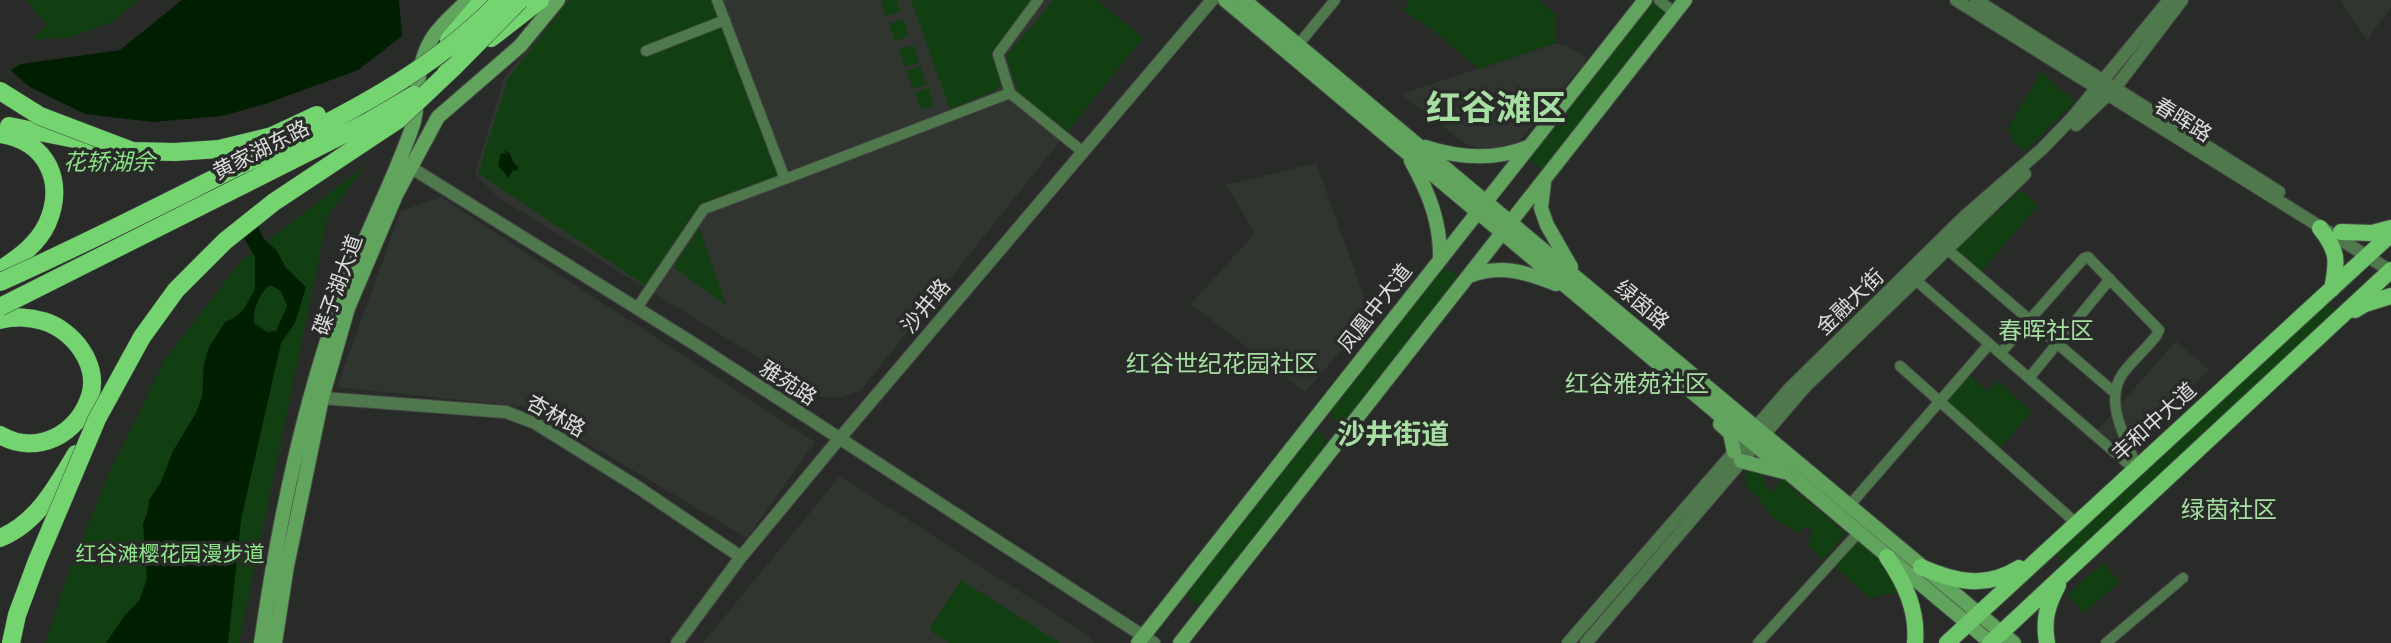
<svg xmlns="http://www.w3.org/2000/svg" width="2391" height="643" viewBox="0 0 2391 643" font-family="'Alegreya Sans','Noto Sans SC',sans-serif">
<rect width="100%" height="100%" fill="#292b29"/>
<path fill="#30352f" d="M566,0H1054L1006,56L1065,135L861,390L843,397H822L498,197L475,174L504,78Z
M2340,0H2391V7L2367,40Z
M1556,43L1567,46L1586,57L1584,64L1519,141L1505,147L1483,149L1467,145L1401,94Z
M1316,163L1371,316L1305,392L1191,304L1255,233L1226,185Z
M441,197L815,442L747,538L526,407L337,387L401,211Z
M2176,341L2209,370L2121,451L2096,432Z
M840,476L1089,636L1094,643H703Z"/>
<path fill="#123f11" d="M26,0H138L114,21L69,38L32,39L47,25Z
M569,0H715L780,175L709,201L646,286L478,173L508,79Z
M881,0H896L900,11L886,16Z
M911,0H1032L993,54L1002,82L997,90L950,109Z
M1054,0H1097L1143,38L1065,135L1019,95L1006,56Z
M1410,0H1538L1556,15V43L1479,69L1434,31L1403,10Z
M1655,0H1678L1545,171L1529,159Z
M903,19L909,36L895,41L889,24Z
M913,45L919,63L905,67L899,50Z
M920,66L926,84L913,89L907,71Z
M2042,71L2052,83L2075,101L2029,148L2022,150L2011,139L2013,136L2007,130Z
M928,88L934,105L921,110L915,93Z
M366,165L328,215L239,643H46L64,585L108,476L164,361L241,261Z
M2020,190L2038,205L1980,273L1955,251Z
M699,228L726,305L674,267Z
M1442,268H1446L1457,276L1458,282L1347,420L1338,423L1332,418L1333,406Z
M2323,304H2328L2335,310V316L2069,562L2064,563L2057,555L2058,549Z
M1967,373L1988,392L1998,381L2032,412L1997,451L1942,402Z
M1319,432L1326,439L1324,450L1204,603L1198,605L1188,598L1189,591L1311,435Z
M1746,469L1759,470L1767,487L1775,491L1781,478L1845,533L1823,560L1808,545L1812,534L1810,527H1804L1799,533L1774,519L1756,495L1748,489L1745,478Z
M1859,540C1882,559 1887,564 1897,593L1869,598L1836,567Z
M2103,563L2120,582L2084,613L2068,594Z
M961,580L1059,642L1058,643H949L929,630Z"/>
<path fill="#001f00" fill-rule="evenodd" d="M182,0H399L404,56L243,191L263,238L277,251L286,268L306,287L295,323L281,343L241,520L228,643H106L125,615L139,601L147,579L143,524L148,510L149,500L161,482L173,451L196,413L202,397L204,364L209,347L225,322L234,318L244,309L255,289V257L226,206L0,76L21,64L120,50ZM270,285L281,291L287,306L276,331L267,332L254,323C253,309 259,293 270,285Z
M505,151L510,153L513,162L519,168L516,171L513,170L509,178L498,166L501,153L510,155L504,152Z"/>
<path fill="#292b29" d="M406,33L407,59L247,192L260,223L240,238L224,211L129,295L81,407L10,512L6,513L0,510V72L8,68L30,87L85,114L152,122L222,116L265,104L358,70Z"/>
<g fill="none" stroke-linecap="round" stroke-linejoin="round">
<defs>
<path id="minor" d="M717,0L785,179L1010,93L998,54L1038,0
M1659,0L1675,13
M1298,45L1335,0
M646,51L725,20
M1010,93L1083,152
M1947,249L2115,393
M1918,277L1919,283L2134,469
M637,308L704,209L785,179
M2005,348L2084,258L2088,257L2159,330L2156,336C2146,349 2133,360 2123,373C2103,401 2126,439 2137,467
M1900,366L2076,523
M2029,378L2110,279
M1849,506L1985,349
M1758,643L1858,533
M2106,643L2183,578"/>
<path id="tertiary" d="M1956,0L2391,271
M1976,0L2279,192
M2076,125L2115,88L2182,0
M402,162L696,345L1154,643
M322,398L506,412L535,423L636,486L741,557
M677,643L741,557L829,451L1212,0
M1568,643L1789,389L1965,216L2042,149L2072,118L2169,0
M1586,643L1805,387L2025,174"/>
<path id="secondary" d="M1225,0L1991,643
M1244,0L2014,643
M1425,147C1459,158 1494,161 1528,147
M1411,161C1429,193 1441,223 1440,260
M1544,183L1541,208L1547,225L1571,267
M1469,276C1502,264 1525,272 1556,284
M1720,424L1730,433L1734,452
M1741,461L1784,472
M261,643C277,530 302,409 340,302C361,242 392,185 413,125C417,113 417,97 418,83C423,39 438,29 468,0
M275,643L287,566L322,398L348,308L396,195L438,117L520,46L558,0
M1138,643L1645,0
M1180,643L1685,0"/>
<path id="primary" d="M2320,228C2338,251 2338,260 2332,289
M2341,232L2372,233L2391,228
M2355,310L2365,304L2391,296
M1887,557C1905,583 1918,611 1915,643
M1921,567C1955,582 1986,589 2019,568
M1947,643L2391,234
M1990,643L2391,270
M2047,643C2043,620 2047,606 2058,585"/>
<path id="trunk" d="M491,38L540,0
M449,40L483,0
M9,126L105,145
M0,134C47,141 66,182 47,224C37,245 18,258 0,270
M0,320C13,316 30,317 43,321C72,329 100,364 90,396C78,435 36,456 0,435
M0,538C37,523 56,487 76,454"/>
</defs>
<use href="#minor" stroke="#464846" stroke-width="12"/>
<use href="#tertiary" stroke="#464846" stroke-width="14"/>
<use href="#secondary" stroke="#464846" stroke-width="16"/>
<use href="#primary" stroke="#464846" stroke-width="18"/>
<use href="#trunk" stroke="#464846" stroke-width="19"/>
<use href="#minor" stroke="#4f784d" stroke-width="10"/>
<use href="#tertiary" stroke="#4f784d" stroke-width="12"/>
<use href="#secondary" stroke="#61a45e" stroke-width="14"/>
<use href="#primary" stroke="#6ec66a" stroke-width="16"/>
<use href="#trunk" stroke="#74d570" stroke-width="18"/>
<defs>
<path id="trunk-bridge" d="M446,73L455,66L520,0
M0,91L40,116L132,151L175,152L219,149L272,136L317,115
M0,282C77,248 153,209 229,171C326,124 426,79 501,0
M0,307L368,122L414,95
M11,643L17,615L37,561L97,419L142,337L176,290L225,241L274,202L399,119L455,66"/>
</defs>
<use href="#trunk-bridge" stroke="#464846" stroke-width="19" stroke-linecap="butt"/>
<use href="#trunk-bridge" stroke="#74d570" stroke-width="18"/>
</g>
<g text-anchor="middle" stroke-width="7" stroke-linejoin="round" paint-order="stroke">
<g font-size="21" fill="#dddedd" stroke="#292b29">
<text transform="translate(2183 120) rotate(32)" y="7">春晖路</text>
<text transform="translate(261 150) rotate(-27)" y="7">黄家湖东路</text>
<text transform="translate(338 285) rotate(-70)" y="7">碟子湖大道</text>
<text transform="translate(1850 302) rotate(-44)" y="7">金融大街</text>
<text transform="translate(1642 305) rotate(40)" y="7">绿茵路</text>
<text transform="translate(926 306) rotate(-50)" y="7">沙井路</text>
<text transform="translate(1375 308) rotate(-52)" y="7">凤凰中大道</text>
<text transform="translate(788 383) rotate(33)" y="7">雅苑路</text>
<text transform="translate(556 416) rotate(29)" y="7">杏林路</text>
<text transform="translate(2154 422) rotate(-42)" y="7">丰和中大道</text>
</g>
<g font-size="21" fill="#90e78c" stroke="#292b29">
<text x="170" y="561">红谷滩樱花园漫步道</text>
</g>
<g font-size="23" font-style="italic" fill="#8de489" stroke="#292b29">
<text x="109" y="170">花轿湖余</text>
</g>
<g font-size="24" fill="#a7dfa3" stroke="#292b29">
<text x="2046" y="339">春晖社区</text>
<text x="1222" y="372">红谷世纪花园社区</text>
<text x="1637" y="392">红谷雅苑社区</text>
<text x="2229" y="518">绿茵社区</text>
</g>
<g font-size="28" font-weight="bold" fill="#a7dfa3" stroke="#292b29">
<text x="1393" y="444">沙井街道</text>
</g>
<g font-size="35" font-weight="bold" fill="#a7dfa3" stroke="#292b29">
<text x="1496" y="120">红谷滩区</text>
</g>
</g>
</svg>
